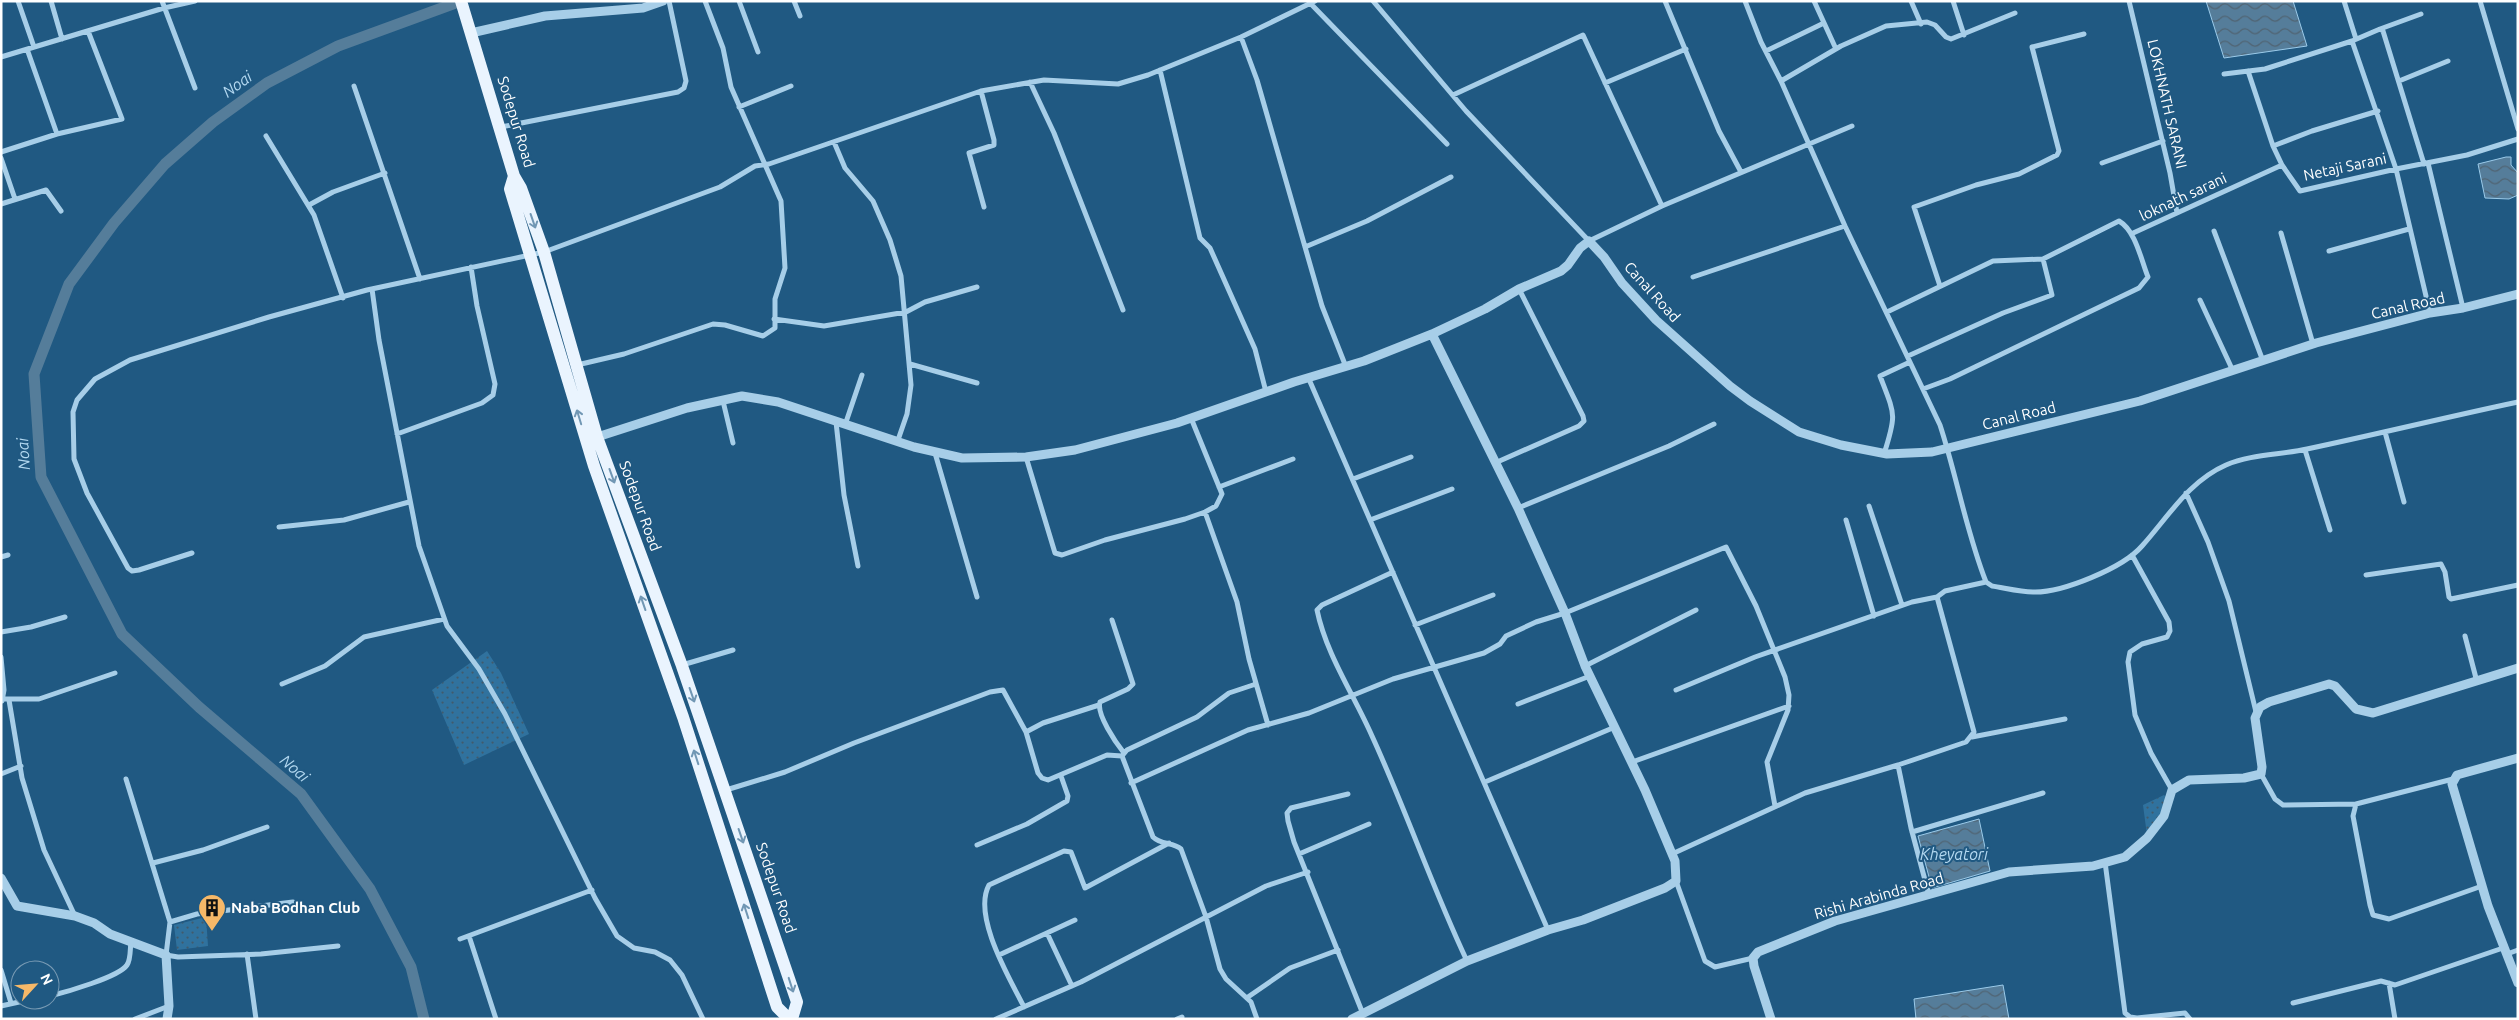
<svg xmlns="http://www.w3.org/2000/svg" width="2519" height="1020" viewBox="0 0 2519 1020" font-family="Ubuntu,sans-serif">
<defs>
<pattern id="park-dots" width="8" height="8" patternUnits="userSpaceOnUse" patternTransform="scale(1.25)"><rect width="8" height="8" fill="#30729e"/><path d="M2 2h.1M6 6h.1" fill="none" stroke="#415b6d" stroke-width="1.8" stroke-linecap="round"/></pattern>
<pattern id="water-waves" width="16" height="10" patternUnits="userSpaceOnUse" patternTransform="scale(1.25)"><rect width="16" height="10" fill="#557d9a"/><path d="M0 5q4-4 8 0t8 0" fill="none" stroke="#506473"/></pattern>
</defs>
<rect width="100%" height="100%" fill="#205982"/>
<path fill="url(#park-dots)" d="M487,651L501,673L529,734L464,765L432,690Z
M2164,795L2169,800L2147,835L2143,805Z
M206,917L208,946L177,950L174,925Z"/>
<path fill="url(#water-waves)" stroke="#9bcbea" d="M2206,1H2293L2307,46L2224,58Z
M2506,157H2511V165L2518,173V195L2509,199L2485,198L2478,164Z
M1979,819L1990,871L1932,888L1918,836Z
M2003,985L2009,1019H1916L1914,999Z"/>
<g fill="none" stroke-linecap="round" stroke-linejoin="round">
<path stroke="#557d9a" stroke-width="11" d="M424,1019L411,967L370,889L301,794L199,707L122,634L41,477L34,374L69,284L114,223L165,164L213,122L267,83L338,46L461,1"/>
<path stroke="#a7cee8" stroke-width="5" d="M18,1L34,47
M51,1L62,39
M162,1L195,88
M739,1L758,52
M794,1L800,16
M1373,1L1466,111L1589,241L1662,206L1852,126
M1665,1L1719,131L1741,172
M1745,1L1761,42L1781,81
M1814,1L1836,49
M1911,1L1921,24
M1953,1L1964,35
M2129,1L2170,173L2177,213
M2344,1L2356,39
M2480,1L2518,129
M1311,4L1447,144
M2015,13L1951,39L1946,37L1935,25L1927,22L1886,26L1841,46L1781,81L1845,226L1940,425C1957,477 1966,531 1986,582L1992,586C2005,588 2020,592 2033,592C2062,593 2123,568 2142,546C2168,517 2189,481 2226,465C2251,454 2281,455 2307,449C2378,434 2447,417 2518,402
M2380,29L2421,14
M1241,37L1257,80L1322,306L1346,367
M2352,41L2380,29L2383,31L2424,164
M27,49L57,134
M1766,51L1824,23
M1,57L164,8L195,1
M1160,70L1200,238L1210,248L1255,349L1266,392
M2248,71L2273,146
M2224,74L2265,69L2352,41L2396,169L2467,155L2518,139
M2399,81L2448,61
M1030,82L1054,133L1123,310
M1605,83L1686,49
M354,86L420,279
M981,91L994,140V145L969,153L984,207
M1453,95L1583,35L1662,206
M739,107L791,86
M501,127L678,92L684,88L686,81L669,1
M266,136L314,215L343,298
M834,142L845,168L873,201L890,240L901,276L911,385L907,414L898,440
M1,152L57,134L122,119L88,31
M1,158L15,199
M2102,163L2163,141
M2428,163L2463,308
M2282,165L2300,191L2396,169L2430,313
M1,204L46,190L61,211
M309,205L333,192L385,173
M2214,231L2263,361
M2281,233L2313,344
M2131,234L2282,165L2273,146L2312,131L2378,111
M1305,247L1367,221L1451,177
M2329,251L2409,229
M1693,277L1845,226
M1940,286L1914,207L1976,185L2019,174L2057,155L2059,151L2032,47L2084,34
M372,289L379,340L419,546L447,626L479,669L505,714L595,898L617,936L634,948L655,952L670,960L682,975L703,1019
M2200,300L2233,371
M1887,312L1993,261L2043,259L2119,221C2136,231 2141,260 2148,277L2139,288L1950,379L1923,389
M774,319L824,326L906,312L925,302L977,287
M1908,356L2003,313L2052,295L2043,259
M910,364L977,383
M577,365L624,354L713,324L725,325L763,336L775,328V299L785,268L781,201L731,87L723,48L705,1
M1308,377L1548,930
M723,401L733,443
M836,422L844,495L858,566
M845,425L862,375
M2385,432L2404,502
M397,434L482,403L493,395L495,384L477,306L471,267
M2305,450L2330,530
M935,453L977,597
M1884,454C1897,414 1895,415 1880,376L1910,362
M1026,457L1055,553L1062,555L1105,540L1185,519L1205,512L1216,506L1222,494L1191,418
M1495,463L1579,426L1584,421L1583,416L1519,289
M1353,479L1411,457
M1219,487L1293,459
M2186,493L2208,542L2229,601L2256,712
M1869,506L1902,605
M1518,508L1669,446L1714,424
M1205,512L1237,602L1249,659L1268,725
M1370,520L1452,489
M1846,520L1874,616
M279,527L344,520L409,502
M192,553L139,570L132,571L128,568L87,493L74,459L73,412L77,400L95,379L130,360L269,317L367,290L544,252L720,187L755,166L769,164L981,91L1044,80L1118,84L1148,75L1241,37L1315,1
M2132,555L2169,622L2170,631L2167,637L2142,644L2130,652L2128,662L2135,715L2151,753L2172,790
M1,557L8,555
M1393,572L1322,605L1317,610C1326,654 1354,695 1372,736C1406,810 1432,887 1467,961
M2366,575L2441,564L2445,572L2449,597L2451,599L2518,585
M1112,620L1133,684L1128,689L1100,702C1096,714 1116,743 1124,753
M1415,625L1493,595
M1,632L31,627L65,617
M2465,636L2477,682
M1,657L4,690L2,701
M682,665L733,650
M1585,666L1696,610
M282,684L325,666L364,637L444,619
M1256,684L1229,693L1197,717L1127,750L1122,756L1153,837C1161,845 1173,842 1181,849L1206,917L1220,969L1226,979L1251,1002L1257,1019
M1676,690L1755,657L1912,602L1937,597
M3,699H39L115,673
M9,700L22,778L44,850L75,916
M1518,704L1590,676
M1099,705L1043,723L1026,732L1038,773L1042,778L1048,780L1107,755L1122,756
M1972,737L2065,719
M1632,762L1789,706
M1,774L21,766
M2261,774L2275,799L2283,805L2356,804
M126,779L170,922
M2453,779L2356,804L2353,816L2370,905L2373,915L2389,919L2482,886
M1485,782L1615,727
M1131,783L1248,730L1309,713L1393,679L1484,653L1500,644L1506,636L1536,622L1565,613L1726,547L1756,606L1785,677L1789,695L1788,710L1767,762L1775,806
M726,790L785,772L854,743L990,692L1003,690L1026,732
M1348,794L1291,808L1287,813L1288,821L1294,842L1363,1014
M1912,832L2043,793
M977,845L1027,824L1067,801L1068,796L1061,776
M1299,854L1369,824
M1672,854L1805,793L1898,765
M2105,862L2125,1013L2130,1017L2137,1018L2185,1013L2190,1019
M153,863L203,850L267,827
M1676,881L1705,961L1715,967L1753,958
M1929,895L1911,828L1898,765L1966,742L1974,732L1937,597L1945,591L1986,582
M293,902L197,914L170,922L166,955L178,957L261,954L338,946
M1047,933L1072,986
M469,936L496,1019
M460,939L592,890
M247,954L256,1019
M2507,954L2518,950
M999,955L1075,920
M1,970L11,1003
M2389,983L2395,1019
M50,996C66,992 119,977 127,965C131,959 130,948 131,941
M1248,997L1290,968L1338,950
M2293,1003L2381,981L2395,985L2503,948
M1,1006L28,1000
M1024,1007C1010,979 972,916 989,885L1064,851L1071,852L1085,888L1169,843
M135,1019L169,1006
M996,1019L1081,982L1266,886L1308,872
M1177,1019L1182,1017"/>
<path stroke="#a7cee8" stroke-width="9" d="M471,33L545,16L643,8L663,1
M591,439L687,408L742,396L778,402L914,447L962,458L1026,457L1075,450L1177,423L1294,382L1364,361L1432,334L1485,309L1519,289L1561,271L1568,265L1580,248L1589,241L1604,257L1622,283L1656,320L1730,386L1750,401L1799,432L1841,445L1887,454L1932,452L2140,401L2316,343L2430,313L2463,308L2518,294
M2518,758L2457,775L2452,784L2488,906L2518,983
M1,878L17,906L75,916L94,923L110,934L166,955L169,1006L167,1019
M1352,1019L1467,961L1548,930L1583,920L1665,888L1676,881L1675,861L1645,790L1585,666L1565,613L1518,508L1432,334
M1771,1019L1754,966L1753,958L1758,952L1835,921L2009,872L2093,866L2125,857L2147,838L2164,816L2172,790L2189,780L2244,778L2261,774L2262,767L2255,718L2260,707L2269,702L2329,684L2335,686L2356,709L2373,713L2518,668"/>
<path stroke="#eaf4fe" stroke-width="12" d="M461,1L514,176L521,188L544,252L597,437L682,666L797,1002L792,1019
M514,176L510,189L594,466L683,717L777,1007L789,1019"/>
</g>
<defs><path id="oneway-shaft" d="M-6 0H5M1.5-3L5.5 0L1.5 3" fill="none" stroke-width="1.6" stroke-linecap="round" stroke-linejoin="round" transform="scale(1.25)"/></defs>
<g stroke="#7197b4">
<use href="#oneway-shaft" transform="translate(533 221) rotate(71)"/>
<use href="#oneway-shaft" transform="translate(579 417) rotate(-107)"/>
<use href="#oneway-shaft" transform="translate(612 476) rotate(70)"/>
<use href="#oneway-shaft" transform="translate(643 603) rotate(-109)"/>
<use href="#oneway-shaft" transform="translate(692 695) rotate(71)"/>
<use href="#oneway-shaft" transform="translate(696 757) rotate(-108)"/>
<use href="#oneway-shaft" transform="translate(741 836) rotate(71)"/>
<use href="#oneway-shaft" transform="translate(746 911) rotate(-108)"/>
<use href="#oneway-shaft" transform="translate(791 985) rotate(72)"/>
</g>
<defs>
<symbol id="building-pin" viewBox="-11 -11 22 30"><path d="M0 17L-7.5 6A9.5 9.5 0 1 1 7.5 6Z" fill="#f6b868" stroke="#205982"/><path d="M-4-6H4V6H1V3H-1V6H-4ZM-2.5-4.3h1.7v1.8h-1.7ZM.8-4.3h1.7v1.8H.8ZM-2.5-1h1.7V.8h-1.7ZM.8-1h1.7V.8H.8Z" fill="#111"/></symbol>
</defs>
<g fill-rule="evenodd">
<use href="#building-pin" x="196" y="892" width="32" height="43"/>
</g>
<g text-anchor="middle" stroke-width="4" stroke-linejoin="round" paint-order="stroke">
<g font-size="15" fill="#fff" stroke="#205982">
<text transform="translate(2167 104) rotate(77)" y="5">LOKHNATH SARANI</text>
<text transform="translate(516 122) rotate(73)" y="5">Sodepur Road</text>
<text transform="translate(2345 167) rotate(-12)" y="5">Netaji Sarani</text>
<text transform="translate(2183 197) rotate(-25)" y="5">loknath sarani</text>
<text transform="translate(1652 292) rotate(48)" y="5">Canal Road</text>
<text transform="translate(2408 306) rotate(-13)" y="5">Canal Road</text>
<text transform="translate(2019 416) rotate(-14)" y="5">Canal Road</text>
<text transform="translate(640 506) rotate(70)" y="5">Sodepur Road</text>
<text transform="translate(776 888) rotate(71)" y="5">Sodepur Road</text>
<text transform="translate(1879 896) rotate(-16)" y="5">Rishi Arabinda Road</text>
</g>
<g font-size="15" font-weight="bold" fill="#fff" stroke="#205982" text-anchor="start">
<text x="231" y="913">Naba Bodhan Club</text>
</g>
<g font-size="16" font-style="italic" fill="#b3d8f0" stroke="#205982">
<text transform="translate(237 84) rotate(-36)" y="6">Noai</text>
<text transform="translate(23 454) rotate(-94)" y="6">Noai</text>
<text transform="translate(295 768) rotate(41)" y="6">Noai</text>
<text x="1954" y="860">Kheyatori</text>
</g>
</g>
<rect width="2519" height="1020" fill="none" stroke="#ffffff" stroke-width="5"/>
<g transform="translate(35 985) rotate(64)"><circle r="24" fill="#205982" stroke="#799bb4"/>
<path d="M0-4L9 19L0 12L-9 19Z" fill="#f6b868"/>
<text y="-8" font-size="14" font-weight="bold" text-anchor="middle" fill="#ffffff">N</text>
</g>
</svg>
